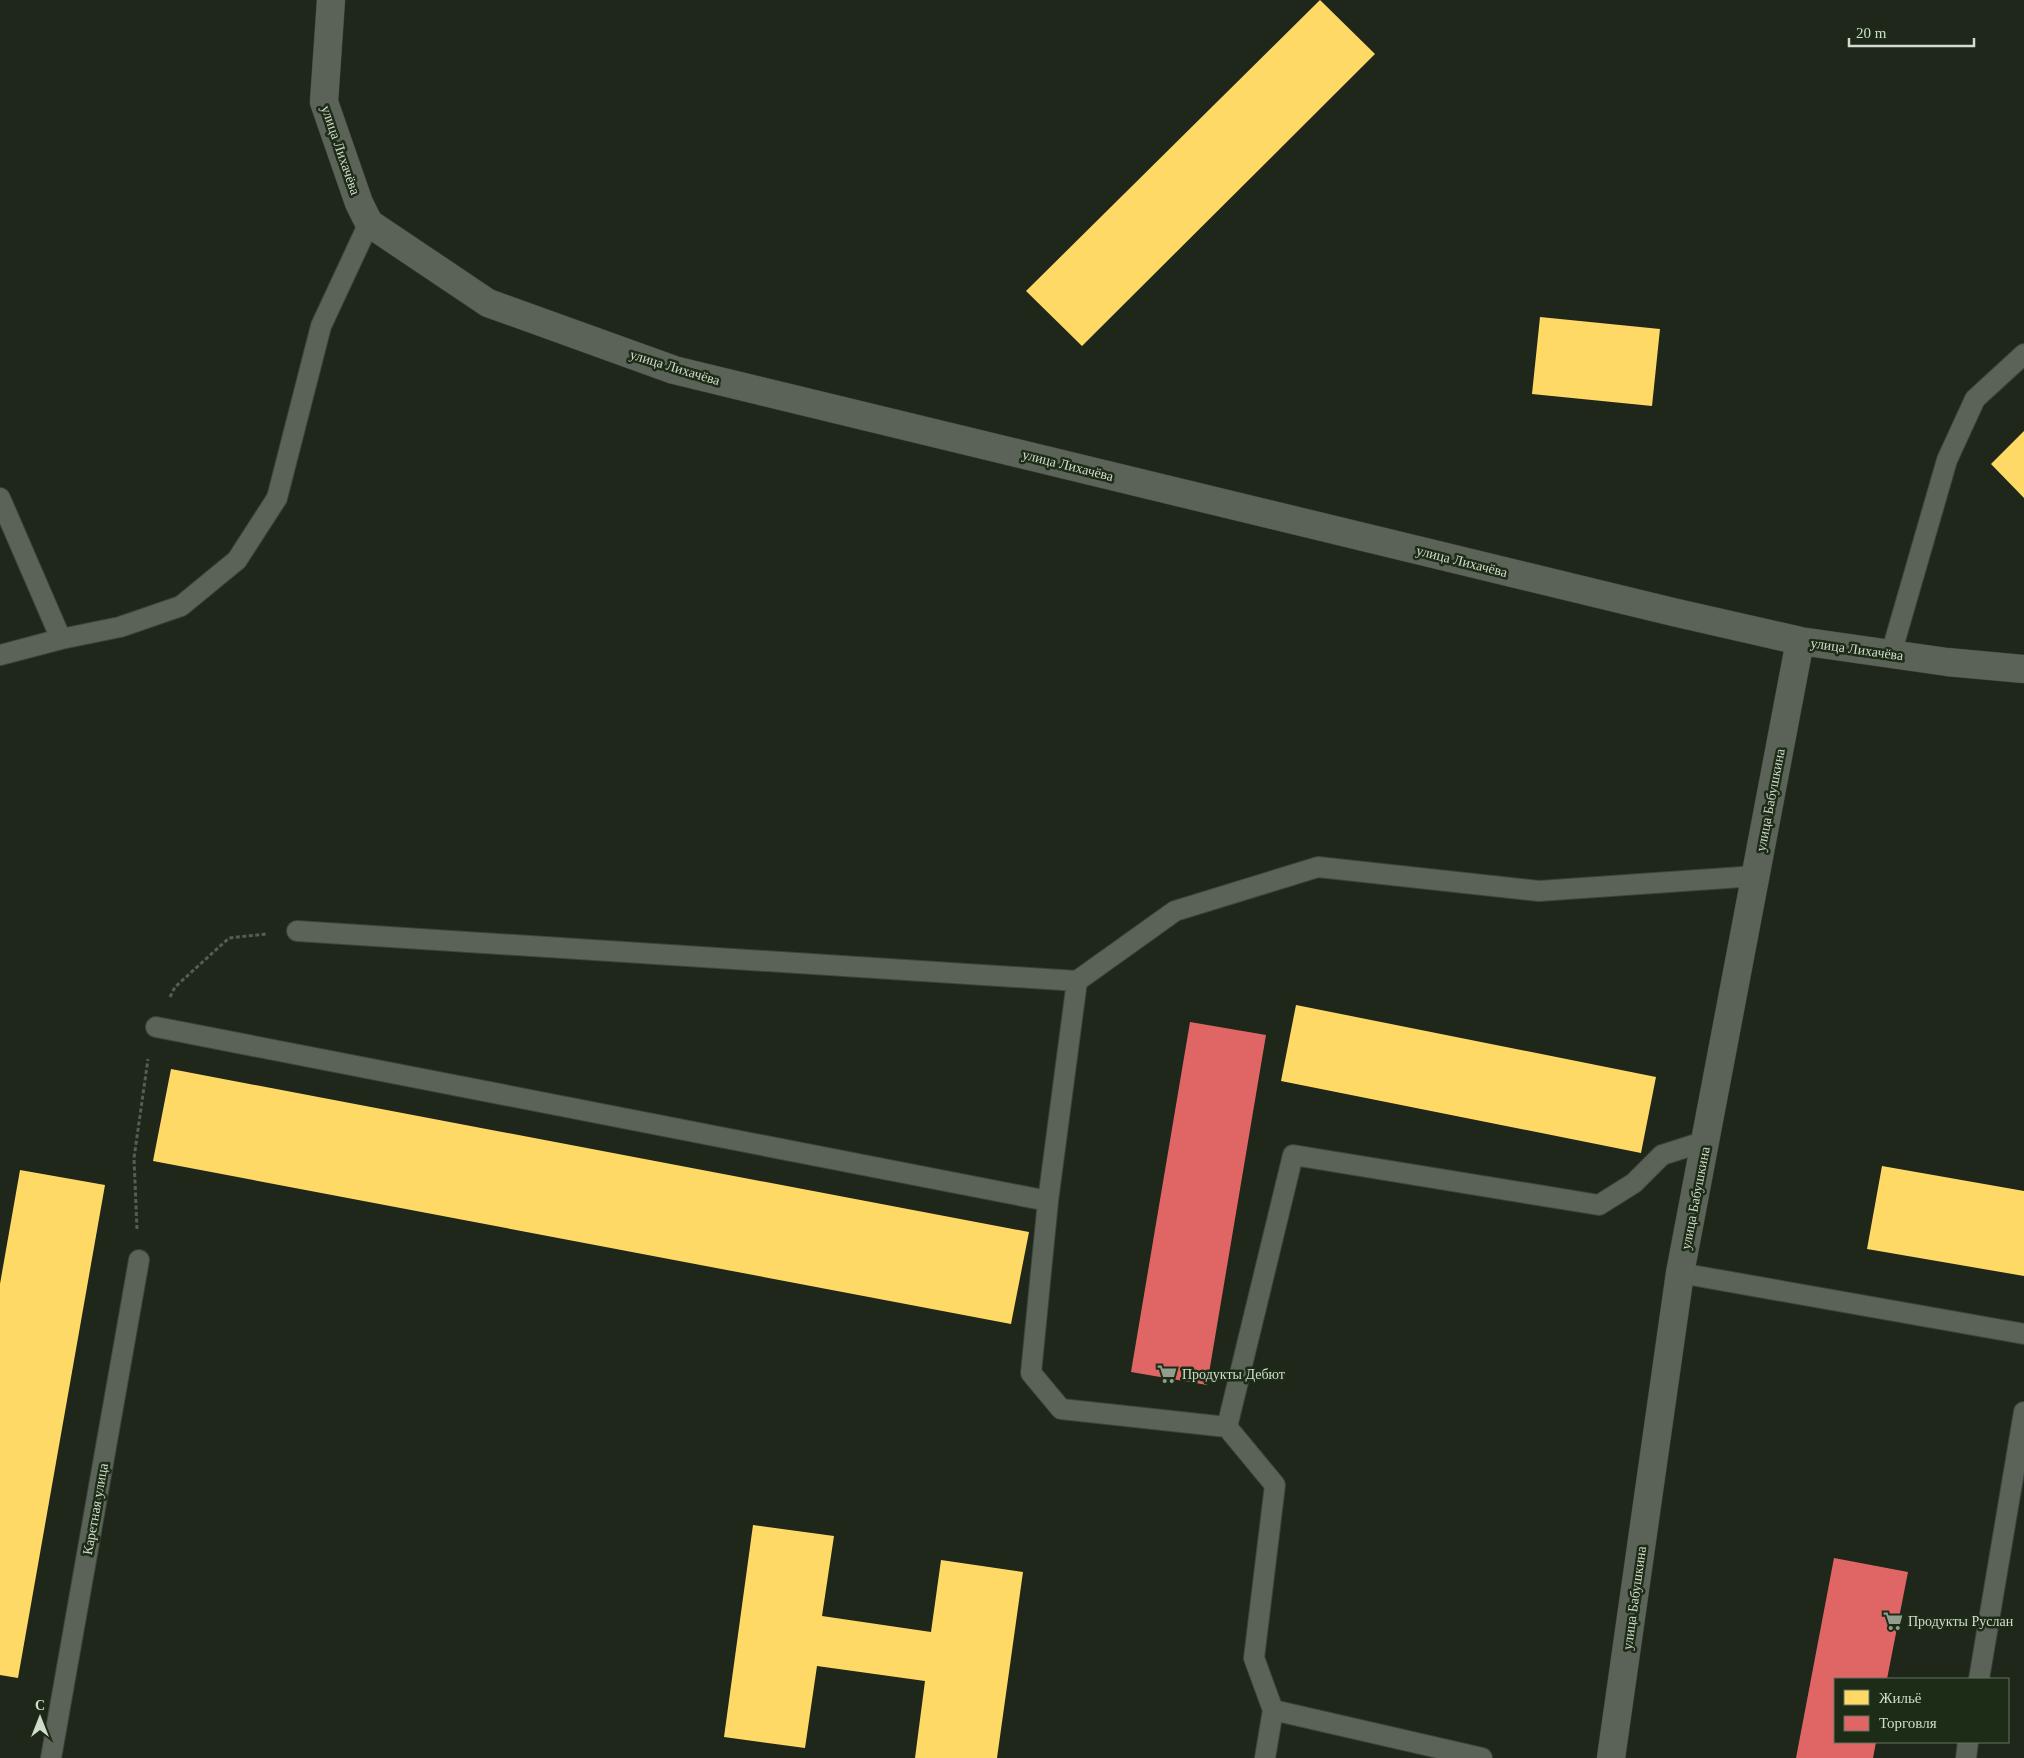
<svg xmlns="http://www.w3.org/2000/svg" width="2024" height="1758" viewBox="0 0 2024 1758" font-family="'Times New Roman',serif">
<rect width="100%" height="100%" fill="#1f271b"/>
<path fill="#ffd966" d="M1320,0L1375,54L1082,346L1026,291Z
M1540,317L1660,329L1652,406L1532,394Z
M2024,431V498L1991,464Z
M1296,1005L1656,1077L1641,1153L1281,1081Z
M171,1069L1029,1232L1011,1324L153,1161Z
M1882,1166L2024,1191V1276L1867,1249Z
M20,1170L105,1185L18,1678L0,1675V1284Z
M753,1525L834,1536L822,1616L931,1632L941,1560L1023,1572L997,1758H915L925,1681L817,1666L805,1748L724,1737Z"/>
<path fill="#e06666" d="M1190,1022L1266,1035L1207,1385L1131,1372Z
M1834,1558L1908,1572L1887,1679H1835V1742H1876L1873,1758H1796Z"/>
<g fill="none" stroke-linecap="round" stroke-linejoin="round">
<defs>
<path id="lane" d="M0,498L61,639
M1891,654L1947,460L1975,399L2024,354
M0,655L61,639L120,627L181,606L237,560L277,498L321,326L369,223
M297,931L1077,981
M156,1027L1048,1201
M1706,1141L1662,1155L1634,1183L1599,1205L1293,1155L1227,1427L1061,1409L1031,1373L1048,1201L1077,981L1175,911L1318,867L1539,891L1756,876
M1680,1273L2024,1334
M1227,1427L1275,1485L1254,1658L1273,1710L1482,1758
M1979,1679L2024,1412
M51,1758L139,1260
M1265,1758L1273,1710
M1966,1758L1968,1742"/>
<path id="secondary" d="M331,0L324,102L359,203L369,223L488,303L674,370L1673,612L1800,641L1947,662L2024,669
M1611,1758L1680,1273L1800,641"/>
</defs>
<use href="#lane" stroke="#3d443b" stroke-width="22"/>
<use href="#secondary" stroke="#3d443b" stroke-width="29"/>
<path stroke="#555c52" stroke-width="3" stroke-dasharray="4 2.5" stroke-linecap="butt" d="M170,997L175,987L229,938L266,934
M137,1229L134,1158L148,1059"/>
<use href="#lane" stroke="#5b6258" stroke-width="20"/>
<use href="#secondary" stroke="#5b6258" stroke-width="28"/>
</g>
<defs>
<symbol id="supermarket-bare" viewBox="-9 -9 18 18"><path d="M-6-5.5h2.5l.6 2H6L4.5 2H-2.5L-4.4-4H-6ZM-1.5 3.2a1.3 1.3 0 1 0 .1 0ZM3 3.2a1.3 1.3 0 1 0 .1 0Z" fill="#939d8f" stroke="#1d2c16" stroke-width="2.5" paint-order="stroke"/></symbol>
</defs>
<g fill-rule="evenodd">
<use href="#supermarket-bare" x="1153" y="1360" width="28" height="28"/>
<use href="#supermarket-bare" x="1879" y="1607" width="28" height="28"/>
</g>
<g text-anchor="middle" stroke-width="5" stroke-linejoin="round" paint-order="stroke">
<g font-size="14" fill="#d2dcce" stroke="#1d2c16">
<text transform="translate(341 150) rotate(71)" y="5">улица Лихачёва</text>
<text transform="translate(675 367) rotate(17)" y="5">улица Лихачёва</text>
<text transform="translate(1068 465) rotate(14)" y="5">улица Лихачёва</text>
<text transform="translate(1462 561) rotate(14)" y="5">улица Лихачёва</text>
<text transform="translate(1857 649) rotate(8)" y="5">улица Лихачёва</text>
<text transform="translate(1770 800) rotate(-79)" y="5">улица Бабушкина</text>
<text transform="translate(1695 1198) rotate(-79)" y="5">улица Бабушкина</text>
<text transform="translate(95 1509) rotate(-80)" y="5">Каретная улица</text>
<text transform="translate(1634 1598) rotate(-82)" y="5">улица Бабушкина</text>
</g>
<g font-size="14" fill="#d2dcce" stroke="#1d2c16" text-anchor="start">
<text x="1182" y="1379">Продукты Дебют</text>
<text x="1908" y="1626">Продукты Руслан</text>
</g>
</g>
<rect x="1834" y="1678" width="175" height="65" fill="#1d2c16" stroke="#657260"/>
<rect x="1844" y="1690" width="25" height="15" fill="#ffd966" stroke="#657260"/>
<text x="1879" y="1703" font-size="15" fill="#d2dcce">Жильё</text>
<rect x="1844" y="1716" width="25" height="15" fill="#e06666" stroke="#657260"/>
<text x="1879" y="1728" font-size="15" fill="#d2dcce">Торговля</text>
<g transform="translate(40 1718)" stroke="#1d2c16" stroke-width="4" paint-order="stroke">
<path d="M0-4L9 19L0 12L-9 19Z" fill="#d2dcce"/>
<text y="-8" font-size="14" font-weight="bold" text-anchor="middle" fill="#d2dcce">С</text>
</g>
<path d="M1849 38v8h125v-8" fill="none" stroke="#d2dcce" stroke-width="2.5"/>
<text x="1856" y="38" font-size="15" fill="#d2dcce" stroke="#1d2c16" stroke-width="4" paint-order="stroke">20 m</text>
</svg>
